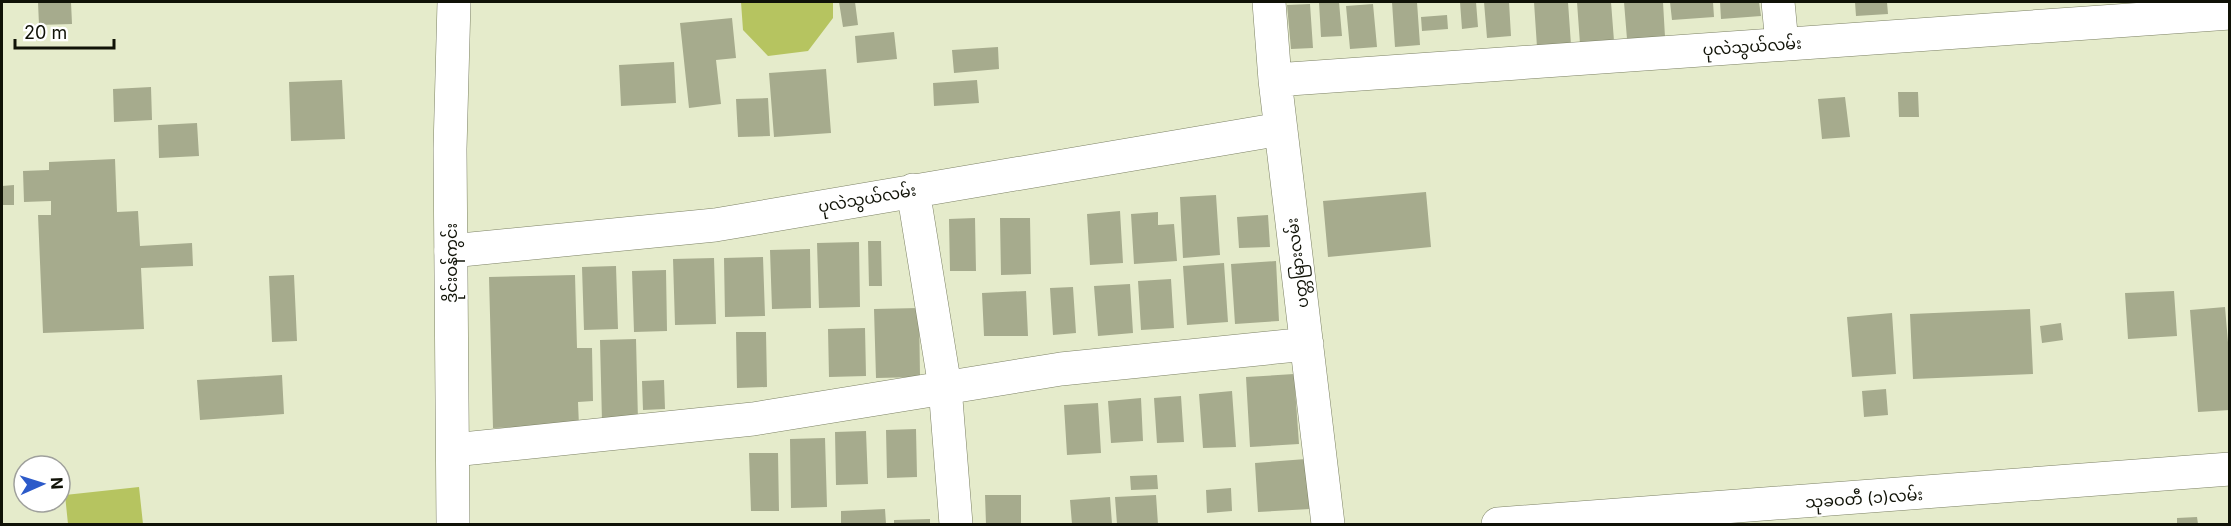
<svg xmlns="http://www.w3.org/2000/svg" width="2231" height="526" viewBox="0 0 2231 526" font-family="Inter,'Noto Sans Myanmar',sans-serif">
<rect width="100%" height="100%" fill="#e5ebcb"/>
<path fill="#b6c460" d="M741,2H833V18L808,51L768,56L743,30Z
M139,487L143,524H68L65,495Z"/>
<path fill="#a6ab8d" d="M38,2H71L72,24L39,25Z
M839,2H855L858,25L843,27Z
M1319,2H1339L1342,36L1321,37Z
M1392,2H1417L1420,45L1395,47Z
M1460,2H1476L1478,27L1462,29Z
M1484,2H1509L1511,36L1487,38Z
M1534,2H1568L1571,45L1537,47Z
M1577,2H1611L1614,41L1580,44Z
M1624,2H1663L1665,37L1627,39Z
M1670,2H1713L1714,17L1672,20Z
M1720,2H1759L1761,16L1721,19Z
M1855,2H1887L1888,14L1856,16Z
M1310,4L1313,48L1291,49L1287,5Z
M1373,4L1377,47L1350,49L1346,6Z
M1447,15L1448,29L1422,31L1421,17Z
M732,18L736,58L716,60L721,104L689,108L680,23Z
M894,32L897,59L857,63L855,36Z
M998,47L999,69L954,73L952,50Z
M674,62L676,103L621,106L619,65Z
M826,69L831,133L774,137L769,73Z
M342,80L345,139L291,141L289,82Z
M977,80L979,103L934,106L933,83Z
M151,87L152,120L114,122L113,89Z
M1898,92H1918L1919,117H1899Z
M1845,97L1850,137L1822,139L1818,99Z
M768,98L770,136L738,137L736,99Z
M197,123L199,156L159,158L158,125Z
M115,159L117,212L138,211L140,246L192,243L193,266L141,268L144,329L43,333L38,215H51V201L24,202L23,171L49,170V162Z
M14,185V205H2V186Z
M1426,192L1431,247L1328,257L1323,201Z
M1216,195L1220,255L1183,258L1180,197Z
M1120,211L1123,263L1090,265L1087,214Z
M1158,212V225L1174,224L1177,261L1134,264L1131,214Z
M1268,215L1270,247L1239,248L1237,217Z
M975,218L976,271H950L949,219Z
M1000,218H1030L1031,274L1001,275Z
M868,241H881L882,286H869Z
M859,242L860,307L819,308L817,243Z
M810,249L811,308L772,309L770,250Z
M763,257L765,316L725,317L724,258Z
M714,258L716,324L675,325L673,259Z
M1276,261L1279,321L1235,324L1231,264Z
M1224,263L1228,322L1187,325L1183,266Z
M616,266L618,329L584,330L582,267Z
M666,270L667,331L634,332L632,271Z
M294,275L297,341L272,342L269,276Z
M575,275L577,348H592L593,401L578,402L579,426L493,428L489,277Z
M1171,279L1174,328L1141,330L1138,281Z
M1130,284L1133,333L1098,336L1094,286Z
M1073,287L1076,333L1053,335L1050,288Z
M1026,291L1028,336H984L982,293Z
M2174,291L2177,336L2128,339L2125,293Z
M2225,307L2230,366V410L2198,412L2190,310Z
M919,308L920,377L876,378L874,309Z
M2030,309L2033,374L1913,379L1910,314Z
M1892,313L1896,374L1852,377L1847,317Z
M2061,323L2063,340L2042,343L2040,326Z
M865,328L866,376L829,377L828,329Z
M736,332H766L767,387L737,388Z
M636,339L638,421L602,422L600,340Z
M1294,374L1299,444L1250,447L1246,377Z
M282,375L284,414L200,420L197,380Z
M664,380L665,409L643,410L642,381Z
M1886,389L1888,415L1864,417L1862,391Z
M1232,391L1236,447L1203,448L1199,394Z
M1181,396L1184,442L1157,443L1154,398Z
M1141,398L1143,441L1111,443L1108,401Z
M1098,403L1101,453L1067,455L1064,405Z
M916,429L917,477L887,478L886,430Z
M866,431L868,484L836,485L835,432Z
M825,438L827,507L791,508L790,439Z
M749,453H778L779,511H751Z
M1306,459L1310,509L1258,512L1255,463Z
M1157,475L1158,489L1131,490L1130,476Z
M1231,488L1232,511L1207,513L1206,490Z
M985,495H1021V524H986Z
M1156,495L1158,524H1117L1115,497Z
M1110,497L1112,524H1072L1070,500Z
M885,509L886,524H841V511Z
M2197,517L2198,524H2177V518Z
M930,519V524H894V520Z"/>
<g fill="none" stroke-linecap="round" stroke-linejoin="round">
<defs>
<path id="minor" d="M1269,2L1275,80L1328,524
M1778,2L1782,44
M1275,80L2230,13
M913,190L945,387L956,524
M451,251L715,225L1281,129
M453,450L753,419L1061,369L1307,344
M1498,524L2230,469"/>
<path id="tertiary" d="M453,524L450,149L454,2"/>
</defs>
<use href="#minor" stroke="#7c8164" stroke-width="34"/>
<use href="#tertiary" stroke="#7c8164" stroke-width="34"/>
<use href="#minor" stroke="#fff" stroke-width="33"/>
<use href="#tertiary" stroke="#fff" stroke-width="33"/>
</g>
<g text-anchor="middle" stroke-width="4.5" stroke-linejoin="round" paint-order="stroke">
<g font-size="16" fill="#101207" stroke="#fff">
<text transform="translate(1752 46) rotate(-4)" y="6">ပုလဲသွယ်လမ်း</text>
<text transform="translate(867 198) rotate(-10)" y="6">ပုလဲသွယ်လမ်း</text>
<text transform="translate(451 263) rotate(-90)" y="6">ဒိုင်းဝန်ကွင်း</text>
<text transform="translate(1297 263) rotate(-97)" y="6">ပတ္တမြားလမ်း</text>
<text transform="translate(1864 498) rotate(-4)" y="6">သုခဝတီ (၁)လမ်း</text>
</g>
</g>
<rect width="2231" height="526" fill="none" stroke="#101207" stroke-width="6"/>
<g transform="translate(42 484) rotate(87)"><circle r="28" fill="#ffffff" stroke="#9fa09c" stroke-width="1.5"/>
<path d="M0-4.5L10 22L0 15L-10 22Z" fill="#2c5ac9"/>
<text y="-9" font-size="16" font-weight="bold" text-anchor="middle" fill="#101207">N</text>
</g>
<path d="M15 39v9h99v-9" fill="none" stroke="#101207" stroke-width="3"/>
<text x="24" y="39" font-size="18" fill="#101207" stroke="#ffffff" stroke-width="4.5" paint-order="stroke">20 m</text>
</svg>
